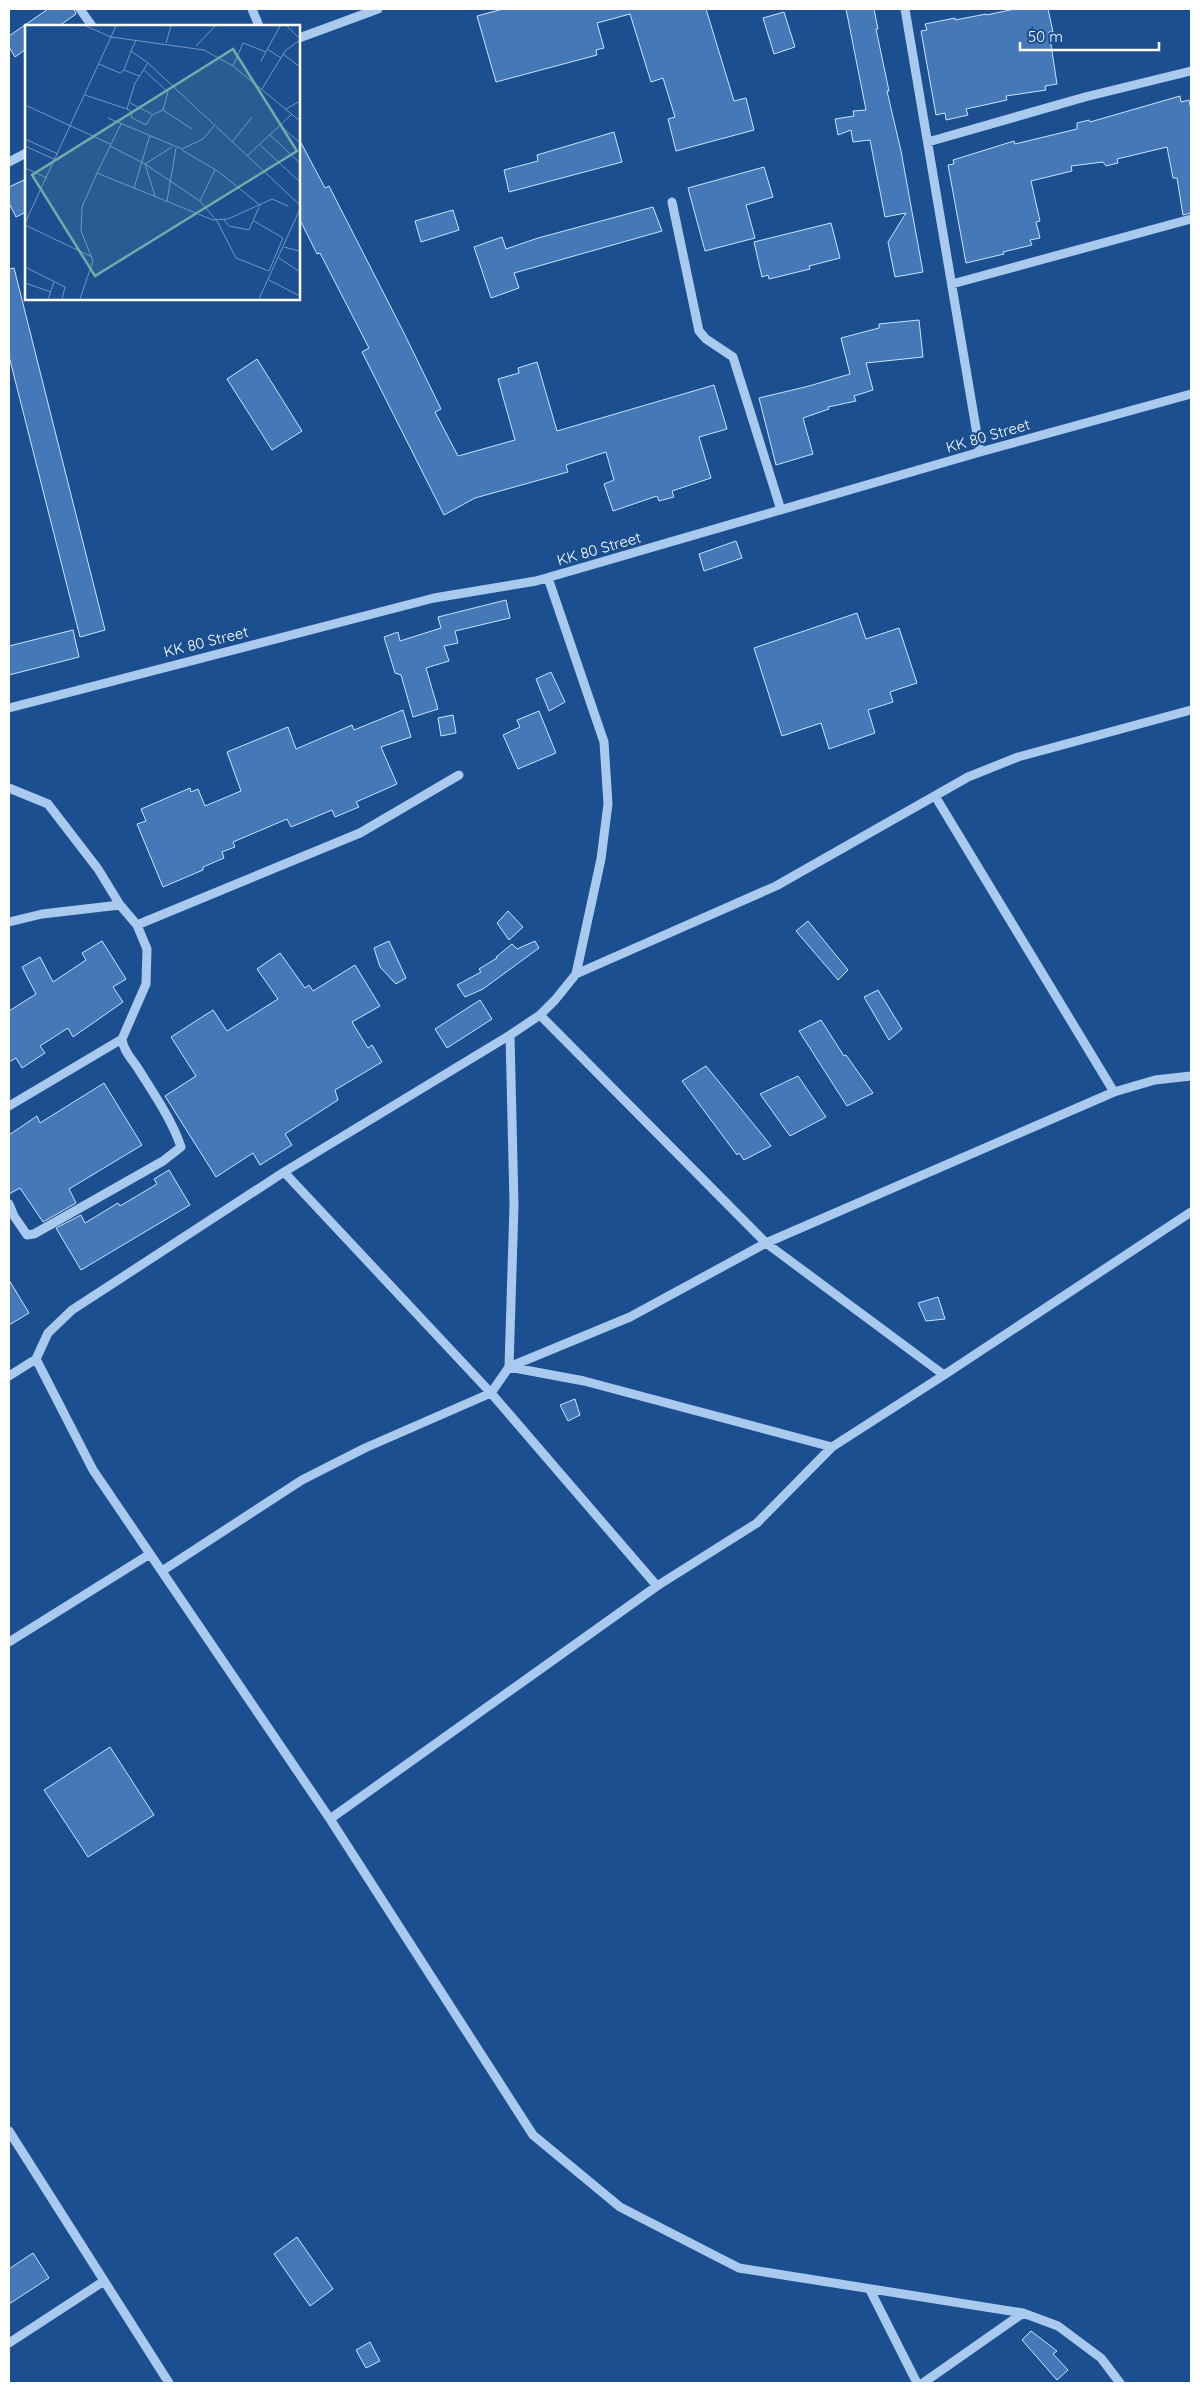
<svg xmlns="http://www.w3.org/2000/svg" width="1200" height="2392" viewBox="0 0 1200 2392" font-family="Quicksand,sans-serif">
<rect width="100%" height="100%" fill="#1b4f8f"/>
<path fill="#4478b7" stroke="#cfe3fa" d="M48,9H74L76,14L59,26H26V49L15,57L9,47V36Z
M503,9H706L734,101L746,98L754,130L676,151L668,119L675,117L663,78L651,82L630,14L597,23L604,48L596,50L597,55L496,82L477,16Z
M846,9H874L878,29H876L889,91H887L901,151L923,272L895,277L888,242L906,213L885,217L870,140L853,142L851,130L838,135L835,119L854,116L853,111L866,110Z
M1015,9H1048L1053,32H1049L1057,84L1045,86L1046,90L1006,96L1007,100L966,109L968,115L946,120L945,113L936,115L921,31L927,30L925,24L955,18V20L986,14V15Z
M784,12L795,47L774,54L763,18Z
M1180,96L1181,102L1189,100L1191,110V213L1183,215L1177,178H1173L1167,147L1117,159L1118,163L1106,166L1103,162L1071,166L1072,171L1031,181L1040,221L1036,222L1040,238L1030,240L1032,245L1003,252L1004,254L966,263L948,165L954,164L953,160L1014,141L1015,144L1077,129V123L1089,120L1090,122Z
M614,132L622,162L509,192L504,170L538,161L537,155Z
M299,139L325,188L329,186L403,331L441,409L435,412L458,456L515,440L498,379L519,373L518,368L537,362L557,431L714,385L727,429L699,437L711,478L672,491L674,497L659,501L657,496L613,511L604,484L614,480L606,452L566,465L568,472L475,498L444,515L362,352L369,348L320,253L317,254L299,218Z
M764,167L773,197L746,205L755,238L705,251L688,188Z
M26,179V212L16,217L9,203V187Z
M653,207L662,231L514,273L519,288L491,298L474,247L502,237L506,249L538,238Z
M453,210L459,230L421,242L415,221Z
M831,223L840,258L809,266L810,269L769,279L768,275L762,277L754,242Z
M14,268L105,630L80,637L9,356V269Z
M919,320L923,357L866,363L873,390L854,396L856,401L828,407L829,409L803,418L813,454L776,465L759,398L809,386L850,374L841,338L879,328V324Z
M257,359L302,431L272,450L227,379Z
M736,541L742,558L704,571L699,554Z
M506,600L510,618L455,631L458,643L444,646L449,661L426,668L438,709L413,717L401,675L395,673L384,637L398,632L400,641L441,628L438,617Z
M857,613L866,639L899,628L917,683L890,692L893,702L868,710L875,733L829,749L821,723L782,736L754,648Z
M73,630L79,657L9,675V646Z
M551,672L565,702L549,711L536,679Z
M403,710L411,737L381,747L397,784L356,802L359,807L335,817L332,810L291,827L287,819L233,842L235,847L222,852L224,858L203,867V870L163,887L137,824L146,821L141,809L190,788L191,792L198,789L205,806L241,791L227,752L288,727L296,749L352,725L354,730Z
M539,711L556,753L518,769L503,735L520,727L517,720Z
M453,715L456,733L441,736L438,718Z
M508,911L523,927L509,940L497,923Z
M808,921L848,970L838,980L796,931Z
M102,941L126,979L113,987L123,1002L73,1037L68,1028L40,1046L45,1053L22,1068L16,1058L9,1062V1011L36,994L22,967L40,957L53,982L86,960L82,953Z
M389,941L406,978L396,984L380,967L374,948Z
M535,941L539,948L483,989L465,997L457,985L481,972L479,969L497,958L496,957L512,944L517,949Z
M280,953L305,988L309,985L313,991L355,965L380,1006L352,1022L368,1048L372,1045L382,1062L335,1090L338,1100L285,1134L292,1145L260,1165L253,1153L216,1177L165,1096L196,1076L171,1037L213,1010L227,1031L278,999L257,969Z
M878,990L902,1029L889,1040L864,997Z
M480,1000L492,1019L447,1048L435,1029Z
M821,1020L844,1056L846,1055L873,1093L847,1106L799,1031Z
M706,1066L764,1137L771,1146L744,1160L739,1153L737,1155L682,1081Z
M798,1076L826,1117L790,1136L760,1094Z
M104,1083L142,1145L69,1189L76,1203L43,1222L20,1188L9,1194V1135L37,1116L40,1123Z
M169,1170L190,1205L81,1270L56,1228L81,1215L85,1223L118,1203L120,1206L157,1184L154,1179Z
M9,1280L29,1313L9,1325Z
M938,1297L945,1319L926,1321L918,1303Z
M575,1399L580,1415L568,1421L560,1405Z
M110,1747L154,1815L88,1857L44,1790Z
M297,2237L333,2289L310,2306L274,2254Z
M33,2253L49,2278L9,2304V2269Z
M1031,2331L1057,2351L1053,2354L1068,2370L1057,2380L1022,2340Z
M370,2342L380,2361L366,2368L356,2350Z"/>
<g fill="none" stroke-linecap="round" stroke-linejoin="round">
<path stroke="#a9c9ee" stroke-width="9" d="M80,9L92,26
M252,9L259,26
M905,9L980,452
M299,38L378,9
M928,142L1085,97L1191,71
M9,162L26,153
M672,202L699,331L706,339L733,357L781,510
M952,284L1191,219
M9,708L434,598L536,581L980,452L1191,394
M9,788L48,804L98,869L120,905L137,925
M935,796L1114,1092
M9,922L42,914L120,905
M576,974L776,886L968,777L1018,757L1191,710
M540,1015L766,1243L944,1375
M510,1035L514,1205L509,1367L584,1381L832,1447
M9,1106L122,1039
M284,1172L491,1393L657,1586
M9,1204L14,1216L27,1235L34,1234L163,1161L181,1147C172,1120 154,1094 139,1070C133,1060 123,1051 122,1039L146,984L147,949L137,925L360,833L459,775
M36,1359L93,1470L330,1819L657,1586L757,1523L832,1447L944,1375L1191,1212
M9,1376L36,1359L48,1333L72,1310L284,1172L510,1035L540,1015L555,1000L576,974L601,859L608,804L604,742L548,578
M162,1571L302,1480L365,1448L491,1393L509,1367L630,1317L766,1243L1114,1092L1155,1080L1191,1076
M9,1642L150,1554
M330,1819L533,2135L620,2207L739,2268L1023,2313L1058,2326L1101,2358L1120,2383
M9,2131L169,2383
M870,2290L917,2383
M9,2343L104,2281
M923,2383L1023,2313"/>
</g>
<g text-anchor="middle" stroke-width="5" stroke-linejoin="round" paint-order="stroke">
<g font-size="15" fill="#fff" stroke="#1b4f8f">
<text transform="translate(988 436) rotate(-16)" y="5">KK 80 Street</text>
<text transform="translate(599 549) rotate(-16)" y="5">KK 80 Street</text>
<text transform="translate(206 642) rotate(-14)" y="5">KK 80 Street</text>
</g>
</g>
<g transform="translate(25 25)">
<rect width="275" height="275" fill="#1b4f8f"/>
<path fill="none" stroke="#7695bc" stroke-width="1" d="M61,1L86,12L91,1M262,1L275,14M111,15L106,26L123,38L275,180M141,18L146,1M171,21L190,1M242,24L256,33M106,26L99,45L114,51M258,29L275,42M236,36L255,1M74,39L95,48L99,45M208,41L218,18L241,27M118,44L143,67L138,85M237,64L260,26L275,15M60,70L102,84L107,87L106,92L121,100L127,90L138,85L167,104M105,78L127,89M0,80L85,119M102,84L110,58L123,38M261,84L275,76M83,93L157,124L178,114L189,101M96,99L72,148L188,195L203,194L247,174L263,181M256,101L275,118M245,110L275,138M0,114L33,129M207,117L227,92M235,120L275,157M0,121L31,135M85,121L120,139L175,176L192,196L211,233L244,246L258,213L229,196M157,125L194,147L236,181M222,131L267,89M0,143L22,153M109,163L125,110M130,171L120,139L147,122M142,176L151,123M175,176L190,145M199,195L204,201L224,205L234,182M0,198L86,12L179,25L208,41L275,96M0,200L67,232M259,222L275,226M254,233L275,247M0,242L40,262L37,274M244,255L275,271M0,258L26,267M23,274L29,257M55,274L68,236L56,206L57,182L72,148M234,274L275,184"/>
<path fill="#6fada8" fill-opacity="0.15" stroke="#6fada8" stroke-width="2.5" d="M208,24L272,126L70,251L7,150Z"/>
<rect width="275" height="275" fill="none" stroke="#fff" stroke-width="2.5"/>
</g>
<rect width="1200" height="2392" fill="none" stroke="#ffffff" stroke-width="20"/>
<path d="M1020 42v8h139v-8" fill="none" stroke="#ffffff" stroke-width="2.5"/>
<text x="1028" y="42" font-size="15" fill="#ffffff" stroke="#1b4f8f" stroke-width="4" paint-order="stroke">50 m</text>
</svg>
